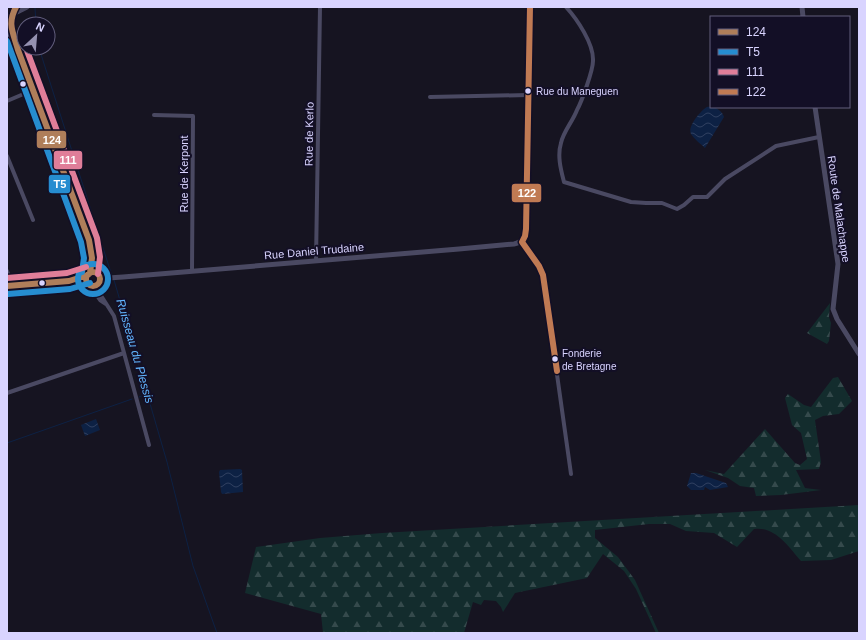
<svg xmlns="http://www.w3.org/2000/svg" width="866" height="640" viewBox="0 0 866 640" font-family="Helvetica,sans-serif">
<defs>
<pattern id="forest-firs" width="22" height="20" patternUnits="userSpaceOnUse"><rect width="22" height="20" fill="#132c2d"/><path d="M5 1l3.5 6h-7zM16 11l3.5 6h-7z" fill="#354a4c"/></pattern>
<pattern id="water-waves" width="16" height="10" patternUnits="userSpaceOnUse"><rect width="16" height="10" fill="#0d2144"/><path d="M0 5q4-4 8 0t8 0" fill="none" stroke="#304060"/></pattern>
</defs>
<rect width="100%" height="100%" fill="#161421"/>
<path fill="url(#forest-firs)" d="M830,303L829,317L831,323L829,341L827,344L807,333Z
M838,377L852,401L839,414L823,416L815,420L821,462L819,469L796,470L805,488L821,490L781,495L756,496L754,488L740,486L728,478L705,470L724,474L765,429L795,463L800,465L807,459L801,433L792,425L785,398L788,394L804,405L811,407L833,378Z
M859,505V551L831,560L801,561C788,546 775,526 754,529L737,547L714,533L686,531L670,524H649L595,530V538L618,557L635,580L659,633H656L636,589L624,571L603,554L587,578L515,593L503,612L501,607L496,601L484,600L481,605L473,602L464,633H323L321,614L245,593L256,547L320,538L382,533Z"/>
<path fill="url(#water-waves)" d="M707,107C714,106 722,110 724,117L705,148C701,144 694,139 691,134C687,127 701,110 707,107Z
M96,419L100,430L85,436L81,425Z
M240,469L242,470L243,492L222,494L221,492L219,472L220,470Z
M691,473H696L726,483L728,487L710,490L705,487L704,490H691L687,486Z"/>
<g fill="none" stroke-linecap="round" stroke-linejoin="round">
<path stroke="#0d2144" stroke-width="1" d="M35,8L36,24
M39,48L112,276
M114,280L167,462L193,566L217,633
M139,397L147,394
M7,443L132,399"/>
<path stroke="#4a4962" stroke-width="4" d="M566,7C577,19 594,44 593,61C593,70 582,101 577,110C573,121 563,132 561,143C557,156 561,170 564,182L631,202L646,203H662L677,209L684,205L693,197H707L725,179L776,146L819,137
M430,97L528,95
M7,101L33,90
M154,115L193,116L192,271
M7,156L33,220
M522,242L539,266L543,275L571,474
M316,261L320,7
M7,271L10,279L11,286
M99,284L100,294L114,316L149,445
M90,285L100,300L106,304
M7,393L124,353"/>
<path stroke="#4a4962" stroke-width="5" d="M802,7L803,17
M13,14L27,7
M815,107L838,264L833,309L837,319L859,354
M99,276L108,278L123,277L459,249L514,244C523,242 525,237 526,229L530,7
M100,282L108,278"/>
<path stroke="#575674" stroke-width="6" d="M11,17L12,33
M8,19L13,14L16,7
M7,27L18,50L93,245L98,275
M86 279a7 7 0 1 1 14 0a7 7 0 1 1-14 0Z
M7,286L69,281L88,284"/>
<defs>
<path id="bus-1" d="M16,7C7,24 13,32 18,50L89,240L92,258L90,273
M86 279a7 7 0 1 1 14 0a7 7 0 1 1-14 0Z
M7,286L69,281L88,275"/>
<path id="bus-2" d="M7,41L81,242L84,258L82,272
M78 279a15 15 0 1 1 30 0a15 15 0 1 1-30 0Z
M8,294L70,289L90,283"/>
<path id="bus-3" d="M26,48L97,238L100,257L98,274
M7,278L67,273L86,267"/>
<path id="bus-4" d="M530,7L526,229L525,236L522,242L539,266L543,275L557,371"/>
</defs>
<use href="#bus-1" stroke="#130f26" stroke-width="9"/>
<use href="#bus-2" stroke="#130f26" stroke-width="9"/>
<use href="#bus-3" stroke="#130f26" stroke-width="9"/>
<use href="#bus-4" stroke="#130f26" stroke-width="9"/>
<use href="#bus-1" stroke="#af7e5a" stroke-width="6"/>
<use href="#bus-2" stroke="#268dd0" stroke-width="6"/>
<use href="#bus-3" stroke="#e07e99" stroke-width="6"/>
<use href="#bus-4" stroke="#c07a53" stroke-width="6"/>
</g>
<g fill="#d9d4ff" stroke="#130f26" stroke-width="1.5">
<circle cx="23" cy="84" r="3.5"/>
<circle cx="528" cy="91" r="3.5"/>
<circle cx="42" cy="283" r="3.5"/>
<circle cx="555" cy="359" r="3.5"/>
</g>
<g text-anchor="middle" stroke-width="4" stroke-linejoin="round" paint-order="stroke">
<g font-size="10" fill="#d9d4ff" stroke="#130f26" text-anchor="start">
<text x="536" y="95">Rue du Maneguen</text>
<text x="562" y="357">Fonderie<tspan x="562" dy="13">de Bretagne</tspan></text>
</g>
<g font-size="11" fill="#d9d4ff" stroke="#130f26">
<text transform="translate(309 134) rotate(-89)" y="4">Rue de Kerlo</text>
<text transform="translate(184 174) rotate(-90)" y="4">Rue de Kerpont</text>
<text transform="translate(839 209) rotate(82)" y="4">Route de Malachappe</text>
<text transform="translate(314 251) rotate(-5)" y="4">Rue Daniel Trudaine</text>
</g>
<g font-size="12" font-style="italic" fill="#62b6ff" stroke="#130f26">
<text transform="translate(135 351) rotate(74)" y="4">Ruisseau du Plessis</text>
</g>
</g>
<g stroke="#130f26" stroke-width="1.5">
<rect x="36" y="130" width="31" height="19" rx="4" fill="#af7e5a"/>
<rect x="53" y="150" width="30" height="20" rx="4" fill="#e07e99"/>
<rect x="48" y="174" width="23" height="20" rx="4" fill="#268dd0"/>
<rect x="511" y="183" width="31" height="20" rx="4" fill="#c07a53"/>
</g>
<g font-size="11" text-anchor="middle" font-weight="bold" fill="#fff">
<text x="52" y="144">124</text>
<text x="68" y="164">111</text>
<text x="60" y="188">T5</text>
<text x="527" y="197">122</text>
</g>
<rect width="866" height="640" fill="none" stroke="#d9d4ff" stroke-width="16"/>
<rect x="710" y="16" width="140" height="92" fill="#130f26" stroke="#625e7d"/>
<rect x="718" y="29" width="20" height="6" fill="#af7e5a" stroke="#625e7d"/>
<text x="746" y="36" font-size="12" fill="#d9d4ff">124</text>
<rect x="718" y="49" width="20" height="6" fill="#268dd0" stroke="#625e7d"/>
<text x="746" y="56" font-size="12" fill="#d9d4ff">T5</text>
<rect x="718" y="69" width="20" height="6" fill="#e07e99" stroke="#625e7d"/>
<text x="746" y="76" font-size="12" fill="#d9d4ff">111</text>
<rect x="718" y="89" width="20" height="6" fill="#c07a53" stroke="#625e7d"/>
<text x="746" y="96" font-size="12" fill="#d9d4ff">122</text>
<g transform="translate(36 36) rotate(26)"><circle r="19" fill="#130f26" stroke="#625e7d"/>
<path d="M0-3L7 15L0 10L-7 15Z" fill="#9591b1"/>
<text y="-6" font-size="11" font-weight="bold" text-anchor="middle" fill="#d9d4ff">N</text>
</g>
</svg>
